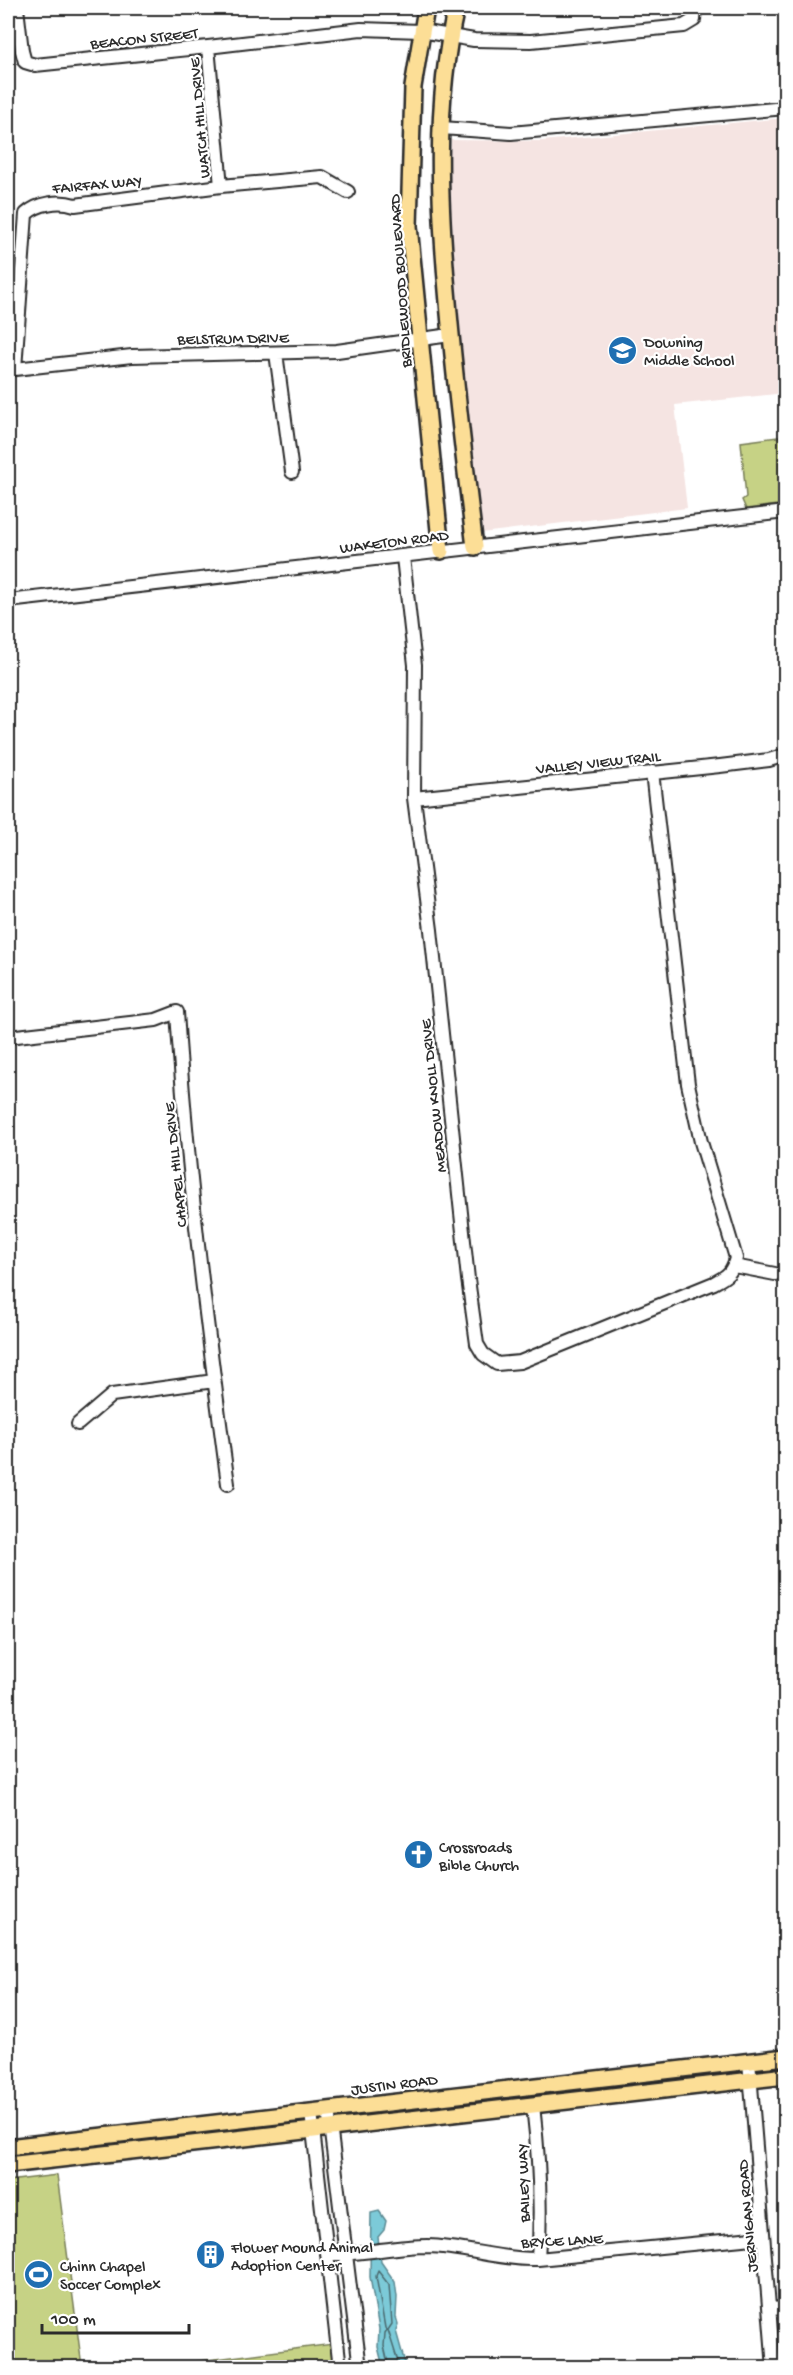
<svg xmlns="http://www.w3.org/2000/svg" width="793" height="2375" viewBox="0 0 793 2375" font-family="'Gochi Hand',sans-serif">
<rect width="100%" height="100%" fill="#fff"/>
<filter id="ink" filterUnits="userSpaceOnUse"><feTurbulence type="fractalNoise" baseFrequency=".0167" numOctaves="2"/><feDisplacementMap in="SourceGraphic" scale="12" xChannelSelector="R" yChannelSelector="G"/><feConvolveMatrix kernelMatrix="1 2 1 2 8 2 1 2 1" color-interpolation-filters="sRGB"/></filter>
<g filter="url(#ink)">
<path fill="#f5e4e2" d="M785,118V393L675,405L687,508L481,533L455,307L447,198L451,140L542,141Z"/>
<path fill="#c6d285" stroke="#787e58" stroke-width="1.5" d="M785,436V504L746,509L742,500L746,497L741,442Z
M57,2175L82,2367H8V2181Z
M341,2343L344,2368H145Z"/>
<path fill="#7bcad8" stroke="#5b8a93" stroke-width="1.5" d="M379,2211L386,2221L384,2230L378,2237L381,2262L395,2282L397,2297L396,2317L398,2324L396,2331L406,2367H383L378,2347L379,2329L370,2277L371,2213Z"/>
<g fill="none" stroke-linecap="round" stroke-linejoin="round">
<path stroke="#4b6b70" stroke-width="1.5" d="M389,2368L384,2346L385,2333L387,2330L385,2328L376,2276L378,2271L389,2285L392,2324L388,2330L400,2368"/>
<defs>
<path id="minor" d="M17,8L22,51L25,62L35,65L208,47L361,29L421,31L474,40L531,41L684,26L694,20L695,8
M208,47L221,186
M442,128L511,133L786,108
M348,192L322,177L221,186L75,205C59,200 38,203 26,214L15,369L132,356L337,351L450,335
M276,353L292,472
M403,557L415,665L414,798L431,930L468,1279L477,1344L483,1354L497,1364L520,1362L714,1283C727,1276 732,1273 736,1258L701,1142L688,1084L652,772
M8,601C267,573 526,540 786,512
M414,798L720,766L769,760L786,755
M8,1037L156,1020L177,1012C187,1170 207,1327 228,1484
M734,1266L775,1274
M78,1424L112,1395L214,1381
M749,2061L774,2368
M533,2105C539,2157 542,2207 538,2259
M328,2109L360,2368
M311,2112L340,2368
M327,2254C361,2255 394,2246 428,2246C465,2247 501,2260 538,2259L763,2237
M770,2309L786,2308"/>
<path id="major" d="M426,8L413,87L409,226L441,551
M456,8C434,104 439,204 448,302C455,384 465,466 475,547
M8,2147L786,2057
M8,2165L786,2076"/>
</defs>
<use href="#minor" stroke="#2b2b2b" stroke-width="16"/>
<use href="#major" stroke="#2b2b2b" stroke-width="20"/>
<use href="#minor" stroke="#fff" stroke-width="12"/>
<use href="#major" stroke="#fcde96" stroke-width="15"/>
</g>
</g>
<defs>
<symbol id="school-disc" viewBox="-11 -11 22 22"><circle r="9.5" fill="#1f6fb2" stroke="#fff"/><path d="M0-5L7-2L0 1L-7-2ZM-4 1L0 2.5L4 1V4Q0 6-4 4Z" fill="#fff"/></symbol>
<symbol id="church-disc" viewBox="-11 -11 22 22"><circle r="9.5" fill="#1f6fb2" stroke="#fff"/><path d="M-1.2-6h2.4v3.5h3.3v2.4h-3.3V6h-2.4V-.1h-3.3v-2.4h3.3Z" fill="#fff"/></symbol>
<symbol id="building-disc" viewBox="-11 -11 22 22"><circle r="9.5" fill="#1f6fb2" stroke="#fff"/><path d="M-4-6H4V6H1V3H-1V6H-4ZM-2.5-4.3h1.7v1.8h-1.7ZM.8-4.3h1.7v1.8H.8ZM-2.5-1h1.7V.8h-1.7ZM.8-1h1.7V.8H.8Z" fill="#fff"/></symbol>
<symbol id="stadium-disc" viewBox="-11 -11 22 22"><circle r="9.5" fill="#1f6fb2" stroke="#fff"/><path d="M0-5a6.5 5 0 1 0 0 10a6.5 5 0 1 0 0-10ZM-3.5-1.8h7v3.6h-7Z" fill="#fff"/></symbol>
</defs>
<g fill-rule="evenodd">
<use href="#school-disc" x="606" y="334" width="33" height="33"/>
<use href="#church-disc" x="402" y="1838" width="33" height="33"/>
<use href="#building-disc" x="194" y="2238" width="33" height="33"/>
<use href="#stadium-disc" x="22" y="2258" width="33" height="33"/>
</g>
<g text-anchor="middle" stroke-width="4.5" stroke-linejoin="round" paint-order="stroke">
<g font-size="16" fill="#2b2b2b" stroke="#fff">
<text transform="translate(144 37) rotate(-6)" y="6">BEACON STREET</text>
<text transform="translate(198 118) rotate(-95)" y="6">WATCH HILL DRIVE</text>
<text transform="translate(97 183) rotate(-5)" y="6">FAIRFAX WAY</text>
<text transform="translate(399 281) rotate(-94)" y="6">BRIDLEWOOD BOULEVARD</text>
<text transform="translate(233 337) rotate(-1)" y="6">BELSTRUM DRIVE</text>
<text transform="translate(394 540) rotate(-7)" y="6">WAKETON ROAD</text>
<text transform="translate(598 761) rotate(-6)" y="6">VALLEY VIEW TRAIL</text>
<text transform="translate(432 1096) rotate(-96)" y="6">MEADOW KNOLL DRIVE</text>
<text transform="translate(174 1165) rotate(-96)" y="6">CHAPEL HILL DRIVE</text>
<text transform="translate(394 2083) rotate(-7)" y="6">JUSTIN ROAD</text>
<text transform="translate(522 2183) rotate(-92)" y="6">BAILEY WAY</text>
<text transform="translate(746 2216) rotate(-95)" y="6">JERNIGAN ROAD</text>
<text transform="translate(562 2239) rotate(-3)" y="6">BRYCE LANE</text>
</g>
<g font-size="16" fill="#2b2b2b" stroke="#fff" text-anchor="start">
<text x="644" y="347">Downing<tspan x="644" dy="18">Middle School</tspan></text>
<text x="439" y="1852">Crossroads<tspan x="439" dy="18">Bible Church</tspan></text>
<text x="231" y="2252">Flower Mound Animal<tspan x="231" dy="18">Adoption Center</tspan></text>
<text x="60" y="2271">Chinn Chapel<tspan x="60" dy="18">Soccer Complex</tspan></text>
</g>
</g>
<rect width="793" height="2375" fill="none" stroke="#fff" stroke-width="30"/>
<rect x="15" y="15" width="763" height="2345" fill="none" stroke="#2b2b2b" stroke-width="2" filter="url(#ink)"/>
<path d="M42 2324v9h147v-9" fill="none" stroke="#2b2b2b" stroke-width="3"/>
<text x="51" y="2324" font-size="18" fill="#2b2b2b" stroke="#ffffff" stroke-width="4.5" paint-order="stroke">100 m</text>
</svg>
